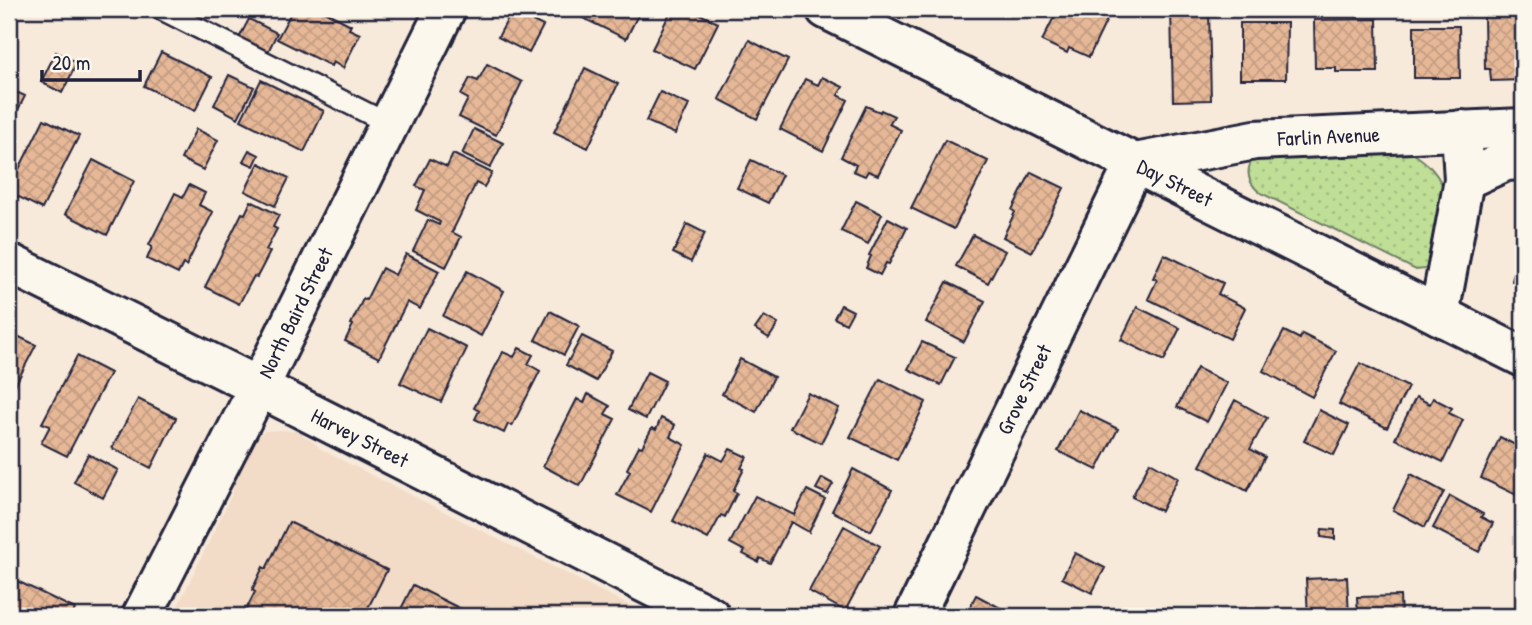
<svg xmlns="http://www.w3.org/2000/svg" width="1532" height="625" viewBox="0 0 1532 625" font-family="'Patrick Hand',sans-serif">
<defs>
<pattern id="grass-dots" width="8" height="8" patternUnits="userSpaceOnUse" patternTransform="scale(1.75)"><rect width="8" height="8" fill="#bfde96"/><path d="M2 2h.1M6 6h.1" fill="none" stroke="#a4be82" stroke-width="1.8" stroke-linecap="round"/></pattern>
<pattern id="building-cross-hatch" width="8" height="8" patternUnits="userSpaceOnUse" patternTransform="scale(1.75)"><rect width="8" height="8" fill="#e6b897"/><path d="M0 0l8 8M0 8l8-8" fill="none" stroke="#c59e83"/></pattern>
</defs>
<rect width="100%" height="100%" fill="#f7eadb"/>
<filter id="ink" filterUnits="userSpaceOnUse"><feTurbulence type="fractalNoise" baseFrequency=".0143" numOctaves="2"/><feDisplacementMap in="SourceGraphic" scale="14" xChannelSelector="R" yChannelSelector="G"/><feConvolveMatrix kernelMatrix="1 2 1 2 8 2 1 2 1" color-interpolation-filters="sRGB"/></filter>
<g filter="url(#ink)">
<path fill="#f2dbc7" d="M282,430L298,432L313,442L322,450L650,616H173L233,492L235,474L249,444L265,431Z"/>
<path fill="url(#grass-dots)" stroke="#708068" stroke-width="2" d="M1404,148C1422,158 1436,169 1444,189L1433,265L1425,269L1416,270L1259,192C1248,182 1245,171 1253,159Z"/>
<path fill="url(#building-cross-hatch)" stroke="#22223b" stroke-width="2" d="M293,9H320L351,25L349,29L360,34L343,68L333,62L331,66L277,39Z
M583,9H641L626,39L579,16Z
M672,9H690L718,23L695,69L652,49Z
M1058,9H1112L1089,57L1069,48L1067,53L1042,41Z
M1171,9H1209L1211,100L1173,101Z
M512,11L543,26L529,53L498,37Z
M1523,15V80L1491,81L1490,69H1485L1484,16Z
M249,19L277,33L268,52L239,38Z
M1377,19L1378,72H1336V68H1315L1314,20Z
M1240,23H1287L1286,79H1240Z
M1414,26H1459L1460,78H1414Z
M749,40L788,60L757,119L719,99Z
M56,52L77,63L62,93L41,82Z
M161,52L212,77L195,111L144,86Z
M487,64L522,82L496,135L459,117L468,99L461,95L470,78L478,81Z
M585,68L618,84L588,148L554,132Z
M229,75L254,87L238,118L214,105Z
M822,77L843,87L838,95L848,100L823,151L780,129L805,79L818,85Z
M261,80L324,111L304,152L241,120Z
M14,91L25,96L18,110L9,106V101Z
M660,92L689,105L675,134L646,121Z
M866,106L880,112L881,110L894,116L889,124L901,130L878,175L868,171L865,176L853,171L856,165L841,157Z
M44,119L79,136L42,209L9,192V189Z
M196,129L218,140L203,170L181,159Z
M474,129L503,143L490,168L462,154Z
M945,140L988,161L954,229L911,208Z
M249,150L259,155L254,166L243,161Z
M453,154L492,173L484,187L476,183L452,232L461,237L446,267L413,251L428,220L439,225L440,222L416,210L425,190L416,186L430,159L447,167Z
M93,160L134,181L107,235L65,214Z
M751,160L782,175L768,203L737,188Z
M259,163L289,178L275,206L245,191Z
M1031,172L1064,188L1032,252L1003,237L1015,212L1012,210Z
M189,185L205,193L199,205L213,212L186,266L183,264L178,274L147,259L152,247L149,245L175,193L183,197Z
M251,201L279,215L273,227L277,229L266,250L270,252L257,277L254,276L239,304L205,287L242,213L245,214Z
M856,201L882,214L868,244L841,231Z
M888,218L907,228L889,264L886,263L880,275L866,268L871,256L869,255Z
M687,224L705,233L691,262L673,253Z
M1523,233V283L1512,281Z
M973,235L1005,251L988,283L956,266Z
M406,254L439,271L420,309L407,302L379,358L345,341L353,325L351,324L363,299L366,300L382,268L395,275Z
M1164,254L1223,283L1218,294L1245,308L1230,339L1148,299L1157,280L1153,278Z
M467,271L504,291L481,336L443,316Z
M947,282L985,301L964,342L926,322Z
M841,305L853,311L846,324L834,318Z
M1137,307L1180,328L1164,361L1121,340Z
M550,311L579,326L564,355L535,340Z
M764,316L778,324L769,338L755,329Z
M427,328L467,348L441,402L400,383Z
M1284,331L1300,339L1302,334L1336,351L1312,397L1263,371Z
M9,332L36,345L9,397Z
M582,336L612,351L596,381L566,365Z
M922,342L955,357L941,385L908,369Z
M519,348L533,355L528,364L540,371L512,426L508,424L504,433L475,419L479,411L474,408L503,352L514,357Z
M77,356L110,373L67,456L41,443L50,426L42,423Z
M740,359L774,377L756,412L722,394Z
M1360,363L1408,387L1387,428L1339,404Z
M1197,368L1227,383L1207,422L1177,407Z
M647,372L665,381L646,419L628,410Z
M880,379L926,402L897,460L850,437Z
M808,393L839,408L821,443L790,428Z
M588,394L610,406L605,414L615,419L580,486L543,466L577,399L584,403Z
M1416,397L1430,404L1433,398L1452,408L1449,413L1463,420L1443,462L1395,439Z
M138,399L176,418L151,468L112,448Z
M1235,400L1267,418L1250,449L1265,457L1247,491L1200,466Z
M1079,410L1118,429L1097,470L1058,451Z
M1319,410L1349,425L1334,455L1304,441Z
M661,418L675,425L670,437L685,445L651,512L617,495L630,471L627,469L639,446L642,447L652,428L656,430Z
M1500,437L1519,447L1521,442L1523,443V498L1481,478Z
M730,449L747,457L741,468L744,469L733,491L737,493L725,517L721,515L708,539L673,521L708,453L723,461Z
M88,454L118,470L103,498L74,482Z
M1150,462L1178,478L1161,511L1132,497Z
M853,469L892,490L871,531L832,511Z
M1411,474L1444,492L1425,527L1393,510Z
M822,478L833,484L827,494L816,489Z
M807,490L825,499L809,532L791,522L770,563L760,558L758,562L743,554L745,551L730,543L755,496L794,515Z
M1450,496L1483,514L1481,517L1493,523L1479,552L1433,528Z
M289,522L387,570L364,616H356L338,608L334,616H243L255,592L252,590L263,567L266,569Z
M844,526L880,546L845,611L809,591Z
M1322,529L1335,530V539L1321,537Z
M1075,553L1105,568L1092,593L1062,578Z
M9,577L75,609L72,616H9Z
M1347,577L1349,616H1308L1306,579Z
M413,585L475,616H393L395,612L399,613Z
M976,595L1008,612L1006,616H962L964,612L966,614Z
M1400,596L1401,616H1358L1357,597Z
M1434,612H1461V616H1434Z"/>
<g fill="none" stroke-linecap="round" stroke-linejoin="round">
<defs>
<path id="lane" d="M160,9L389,124"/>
<g id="street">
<path id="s1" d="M826,9L1523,357"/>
<path d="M1464,180L1506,161L1523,160"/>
<path id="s2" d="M9,263L259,387L710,616"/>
<path d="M1439,315L1464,180L1461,130"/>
<path id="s3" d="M142,616L259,387L446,9"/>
<path id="s4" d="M914,616L1135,163L1255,140L1523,128"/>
</g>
</defs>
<use href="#lane" stroke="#22223b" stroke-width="24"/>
<use href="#street" stroke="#22223b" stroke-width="44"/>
<use href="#lane" stroke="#fbf7ec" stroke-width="19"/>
<use href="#street" stroke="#fbf7ec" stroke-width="38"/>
</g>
</g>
<g text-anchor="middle" stroke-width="6" stroke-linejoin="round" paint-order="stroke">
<g font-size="21" fill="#22223b" stroke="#fbf7ec">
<text dy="7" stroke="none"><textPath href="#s4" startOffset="700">Farlin Avenue</textPath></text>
<text dy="7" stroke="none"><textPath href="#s1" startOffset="390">Day Street</textPath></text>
<text dy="7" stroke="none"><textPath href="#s3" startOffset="340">North Baird Street</textPath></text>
<text dy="7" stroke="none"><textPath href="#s4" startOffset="252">Grove Street</textPath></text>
<text dy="7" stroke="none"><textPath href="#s2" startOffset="392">Harvey Street</textPath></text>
</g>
</g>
<rect width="1532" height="625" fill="none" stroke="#fbf7ec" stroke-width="35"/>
<rect x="18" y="18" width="1497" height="590" fill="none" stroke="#22223b" stroke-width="2.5" filter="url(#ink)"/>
<path d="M42 70v10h98v-10" fill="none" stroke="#22223b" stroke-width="3.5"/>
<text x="52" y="70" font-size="21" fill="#22223b" stroke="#fbf7ec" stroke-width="5" paint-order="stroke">20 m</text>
</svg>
